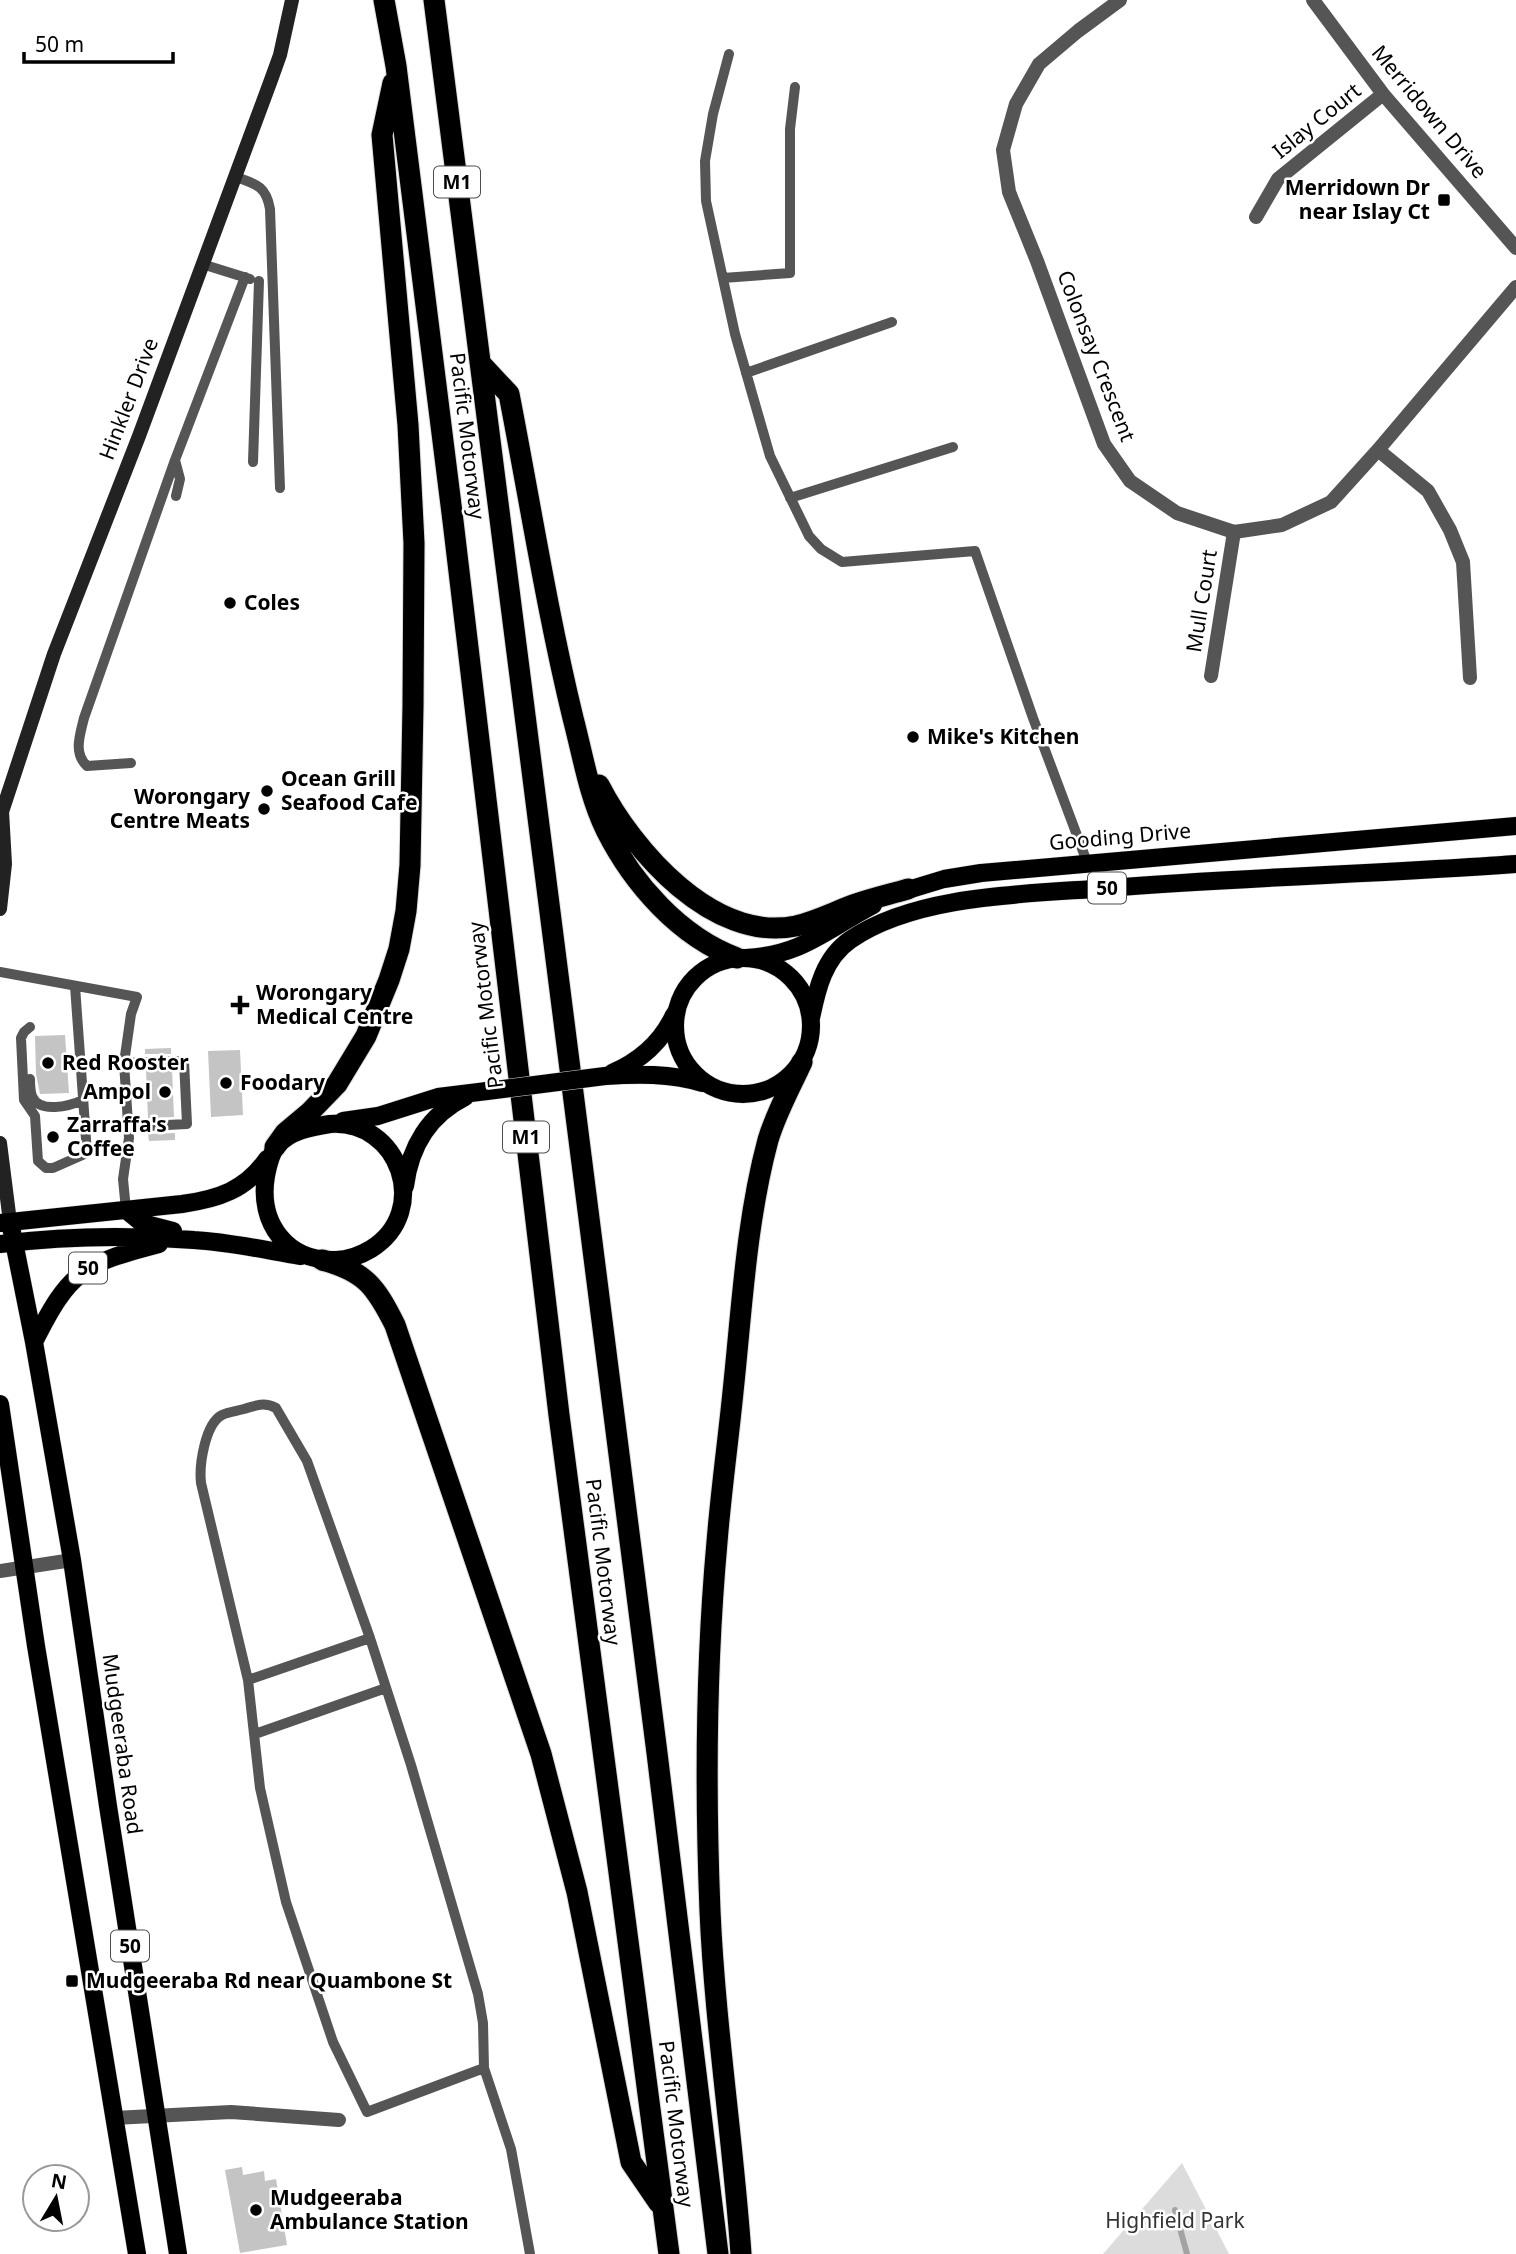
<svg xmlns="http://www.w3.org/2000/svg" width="1516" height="2254" viewBox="0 0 1516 2254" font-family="'Noto Sans',sans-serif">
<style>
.green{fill:#dcdcdc}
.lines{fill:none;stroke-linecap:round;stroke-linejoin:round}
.stream{stroke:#a3a3a3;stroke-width:6}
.building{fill:#c4c4c4}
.primary-casing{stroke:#dbdbdb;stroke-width:19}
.motorway-casing{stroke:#dbdbdb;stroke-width:23}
.service{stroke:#555;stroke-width:10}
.minor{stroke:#555;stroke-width:14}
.secondary{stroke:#222;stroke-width:14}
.primary{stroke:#000;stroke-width:18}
.motorway{stroke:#000;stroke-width:21}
.primary-bridge-casing{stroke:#dbdbdb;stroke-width:19;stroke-linecap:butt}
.primary-bridge{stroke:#000;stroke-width:18}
.poi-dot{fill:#000;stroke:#fff;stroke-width:2.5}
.labels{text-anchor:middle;stroke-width:5;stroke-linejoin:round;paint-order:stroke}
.shield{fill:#fff;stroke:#4c4c4c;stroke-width:2}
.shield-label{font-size:19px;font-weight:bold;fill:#000}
.street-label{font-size:21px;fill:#000;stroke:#fff}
.poi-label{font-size:21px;font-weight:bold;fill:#000;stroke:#fff;text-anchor:start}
.park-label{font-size:21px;fill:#333;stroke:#fff}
</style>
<rect width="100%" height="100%" fill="#fff"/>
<path class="green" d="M1182,2163L1229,2254H1103Z"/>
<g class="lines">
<path class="stream" d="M1175,2210L1187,2254"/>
</g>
<path class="building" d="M65,1035L69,1093L40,1094L36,1074L35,1036Z
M171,1048V1054H145V1049Z
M240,1050L243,1115L211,1117L208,1051Z
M172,1069L174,1117L148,1118L146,1070Z
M175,1133V1140L149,1141L148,1134Z
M242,2167L243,2175L264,2171L265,2181L276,2179L287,2245L240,2253L225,2170Z"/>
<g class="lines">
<defs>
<path id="primary" d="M898,893L944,879L981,873L1516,826
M675 1026a68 68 0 1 1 136 0a68 68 0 1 1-136 0Z
M746,958C802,955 826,930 873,905
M811,1018C817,989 824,958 850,940C916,894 1029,894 1108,888C1244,877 1380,874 1516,864
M612,1073C640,1061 661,1043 674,1015
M605,1076C636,1074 671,1073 702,1083
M343,1121L378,1116L438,1097L487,1091
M330,1124C399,1119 432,1211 371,1249C361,1255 349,1260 336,1260C287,1262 258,1223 266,1176C268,1166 270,1154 277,1146C289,1131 311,1127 330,1124Z
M405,1186C410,1147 429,1115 465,1097
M126,1210L142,1223L173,1231
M10,1222L34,1342L72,1560L108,1806L178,2254
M0,1223L182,1204C218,1199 246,1190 267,1159
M0,1244C64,1236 130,1235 194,1240C230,1242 265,1250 301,1256
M34,1342C70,1270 83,1264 159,1244
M0,1404L36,1646L137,2254"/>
<path id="motorway" d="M384,0L396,66L453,521L559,1415L669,2254
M434,0L657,1753L718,2254
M480,363L509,394C530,502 547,611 573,718C583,756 589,795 606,830C633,884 680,937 737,958
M599,785C633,851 713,943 796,926C817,921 836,911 856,904C873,898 891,894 908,889
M275,1147L285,1133L310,1112L337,1084L366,1036L389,980L399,949L406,911L410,865L413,706L414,543L408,425L382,135L393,83
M322,1260C365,1271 376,1287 395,1325L541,1754L577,1892L631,2162L659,2203
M741,2254C733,2139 715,2026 710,1911C705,1788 706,1664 717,1542C721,1492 728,1442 733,1392C742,1308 746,1222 768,1140C776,1113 790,1088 802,1062"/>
</defs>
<use href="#primary" class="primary-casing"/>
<use href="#motorway" class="motorway-casing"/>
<path class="service" d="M729,54L713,114L705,161L706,201L735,334L770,456L809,536L821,549L842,562L975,551L1033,718L1087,862
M236,177C256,184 266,186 270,209L280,488
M202,264L250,279
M723,278L790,273V129L795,87
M746,373L892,322
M253,462L259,281
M176,496L180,479L175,460L245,277
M790,498L953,447
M131,763L87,766C73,753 80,735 84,718L175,460
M0,972L137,997L131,1014L124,1063L129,1138L123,1179L126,1210
M30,1027L24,1032L21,1038L24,1100L35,1116L38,1161L46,1168H53L87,1153L75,986
M124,1063L184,1061L187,1124L128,1127
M30,1079C30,1084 30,1091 32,1096C39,1114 70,1106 83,1100
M248,1680L370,1638
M255,1734L386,1688
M484,2068L367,2112L333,2042L286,1902L260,1788L248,1680L201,1483C199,1465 205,1424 222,1415C228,1412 237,1411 244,1409C256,1405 265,1402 276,1408L307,1461L370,1638L411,1765L478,1994L483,2023L484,2068L511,2149L530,2254"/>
<path class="minor" d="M1120,0L1078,31L1039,64L1016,104L1003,150L1009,192L1037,261L1104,444L1130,481L1177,513L1234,532L1282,525L1331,502L1378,450L1516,287
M1313,0L1383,94L1516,248
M1256,217L1278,179L1383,94
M1378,450L1428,491L1450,530L1463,562L1470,678
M1211,676L1234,532
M0,1571L72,1560
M114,2118L231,2112L339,2120"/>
<path class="secondary" d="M0,818L54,654L139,436L271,80L280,55L292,0
M0,909L5,864L2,811
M0,1143L10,1222"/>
<use href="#primary" class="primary"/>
<use href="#motorway" class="motorway"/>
<defs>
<path id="primary-bridge" d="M487,1091L605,1076"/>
</defs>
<use href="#primary-bridge" class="primary-bridge-casing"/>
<use href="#primary-bridge" class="primary-bridge"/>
</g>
<g class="poi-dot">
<rect x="1437" y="193" width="14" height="14" rx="3.5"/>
<circle cx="230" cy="603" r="7"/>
<circle cx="913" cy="737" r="7"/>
<circle cx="267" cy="791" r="7"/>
<circle cx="264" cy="809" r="7"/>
<path d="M236.5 994.5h7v7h7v7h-7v7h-7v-7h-7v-7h7z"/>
<circle cx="48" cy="1063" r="7"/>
<circle cx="226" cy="1083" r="7"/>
<circle cx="165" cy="1092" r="7"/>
<circle cx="53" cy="1137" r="7"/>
<rect x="65" y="1974" width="14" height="14" rx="3.5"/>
<circle cx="256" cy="2210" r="7"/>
</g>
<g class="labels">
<g class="shield">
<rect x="434" y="166.5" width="46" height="31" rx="5"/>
<rect x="1088" y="872.5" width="38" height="31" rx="5"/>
<rect x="503" y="1121.5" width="46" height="31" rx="5"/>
<rect x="69" y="1252.5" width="38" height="31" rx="5"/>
<rect x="111" y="1930.5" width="38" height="31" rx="5"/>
</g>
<g class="shield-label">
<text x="457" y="189">M1</text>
<text x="1107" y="895">50</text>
<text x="526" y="1144">M1</text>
<text x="88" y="1275">50</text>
<text x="130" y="1953">50</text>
</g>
<g class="street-label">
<text transform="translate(1429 112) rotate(50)" y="7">Merridown Drive</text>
<text transform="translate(1317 121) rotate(-39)" y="7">Islay Court</text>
<text transform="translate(1096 356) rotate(69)" y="7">Colonsay Crescent</text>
<text transform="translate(129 399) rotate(-69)" y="7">Hinkler Drive</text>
<text transform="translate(467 436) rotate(83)" y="7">Pacific Motorway</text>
<text transform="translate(1202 601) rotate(-81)" y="7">Mull Court</text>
<text transform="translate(1120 837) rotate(-5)" y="7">Gooding Drive</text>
<text transform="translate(486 1005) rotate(-97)" y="7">Pacific Motorway</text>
<text transform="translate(603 1562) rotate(83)" y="7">Pacific Motorway</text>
<text transform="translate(122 1744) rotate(82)" y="7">Mudgeeraba Road</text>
<text transform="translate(676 2124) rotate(83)" y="7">Pacific Motorway</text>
</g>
<g class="poi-label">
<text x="1430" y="195" text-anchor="end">Merridown Dr<tspan x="1430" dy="24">near Islay Ct</tspan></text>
<text x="244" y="610">Coles</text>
<text x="927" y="744">Mike's Kitchen</text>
<text x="281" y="786">Ocean Grill<tspan x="281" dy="24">Seafood Cafe</tspan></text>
<text x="250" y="804" text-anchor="end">Worongary<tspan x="250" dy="24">Centre Meats</tspan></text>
<text x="256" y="1000">Worongary<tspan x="256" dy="24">Medical Centre</tspan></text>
<text x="62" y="1070">Red Rooster</text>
<text x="240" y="1090">Foodary</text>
<text x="151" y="1099" text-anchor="end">Ampol</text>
<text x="67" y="1132">Zarraffa's<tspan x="67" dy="24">Coffee</tspan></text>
<text x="86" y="1988">Mudgeeraba Rd near Quambone St</text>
<text x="270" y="2205">Mudgeeraba<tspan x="270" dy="24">Ambulance Station</tspan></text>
</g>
<g class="park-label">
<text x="1175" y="2228">Highfield Park</text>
</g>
</g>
<g transform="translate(56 2198) rotate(10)"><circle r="33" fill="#ffffff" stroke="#999999" stroke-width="2"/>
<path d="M0-5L12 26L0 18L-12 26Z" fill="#000000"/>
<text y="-10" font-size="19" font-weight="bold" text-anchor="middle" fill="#000000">N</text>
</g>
<path d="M24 52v10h149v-10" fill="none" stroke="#000000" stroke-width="3.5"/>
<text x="35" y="52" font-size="21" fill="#000000" stroke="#ffffff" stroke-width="5" paint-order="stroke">50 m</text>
</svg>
